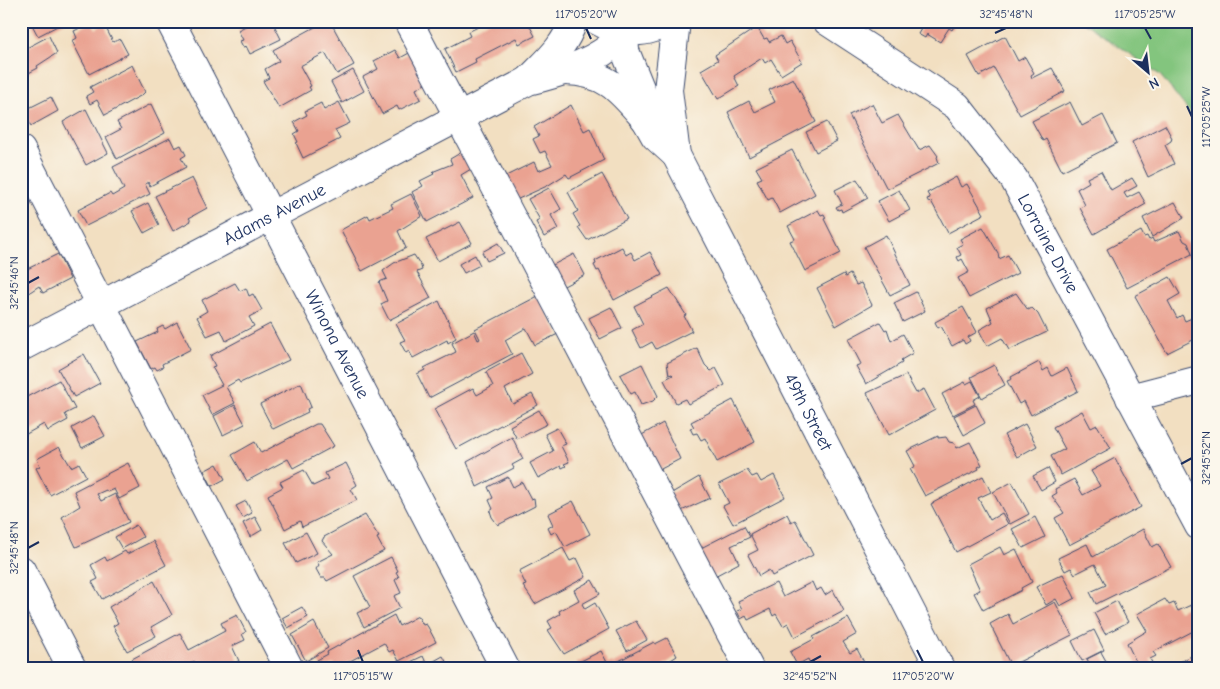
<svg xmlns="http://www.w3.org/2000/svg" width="1220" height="689" viewBox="0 0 1220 689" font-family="'Comic Neue',sans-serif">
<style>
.green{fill:#83c57e;stroke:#4f7a6e}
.building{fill:#eaa291}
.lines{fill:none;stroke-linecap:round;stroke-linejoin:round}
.minor-casing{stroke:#3b496d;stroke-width:30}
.minor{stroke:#fff;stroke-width:28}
.ticks{fill:none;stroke:#1b2f5e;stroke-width:2}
.labels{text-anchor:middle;stroke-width:4;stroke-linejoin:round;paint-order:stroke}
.street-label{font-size:18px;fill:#1b2f5e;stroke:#fbf7ec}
.neatline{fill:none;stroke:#1b2f5e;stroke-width:2}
.ticks-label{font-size:12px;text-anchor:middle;fill:#1b2f5e}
</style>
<rect width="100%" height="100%" fill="#fbf7ec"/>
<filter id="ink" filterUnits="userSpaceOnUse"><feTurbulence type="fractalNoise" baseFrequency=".02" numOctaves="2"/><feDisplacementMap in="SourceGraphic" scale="10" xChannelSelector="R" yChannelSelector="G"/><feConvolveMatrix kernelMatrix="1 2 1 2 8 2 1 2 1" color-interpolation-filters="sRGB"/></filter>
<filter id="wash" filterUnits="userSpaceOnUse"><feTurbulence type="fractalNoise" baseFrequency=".0096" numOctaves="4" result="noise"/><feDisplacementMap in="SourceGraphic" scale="20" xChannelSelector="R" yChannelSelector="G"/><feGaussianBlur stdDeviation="1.12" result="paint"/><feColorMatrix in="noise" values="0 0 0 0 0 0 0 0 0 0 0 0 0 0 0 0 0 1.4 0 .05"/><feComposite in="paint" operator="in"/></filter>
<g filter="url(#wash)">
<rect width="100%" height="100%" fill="#f2dfc1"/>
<path class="green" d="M1082,21H1199V124L1160,75Z"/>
<g id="blocks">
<path class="building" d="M30,21H67L38,36Z
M255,21H272L281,39L250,54L246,46L243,47L240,41L243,40L238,30Z
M326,21H330L354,65L337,74L325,53L300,66L311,86L309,87L311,90L279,108L263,81L269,78L265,69L279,61L273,50Z
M422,21H435L425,27Z
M490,21H527L535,36L519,44L516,38L475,59L476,62L456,72L445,49L470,36L468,32Z
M909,21H957L952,30L949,28L940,42L927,34L925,38L918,34L921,29Z
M92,22L96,29L104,24L113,42L120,39L128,54L89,74L72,41L77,38L74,31Z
M757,27L764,39L767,38L769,42L781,36L785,44L790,41L802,62L781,75L771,59L765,63L762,58L734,76L739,86L718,99L701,70L718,60L715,55Z
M49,36L57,53L37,66L38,68L21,77V51Z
M1005,36L1018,61L1025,57L1034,73L1031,75L1032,78L1052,68L1065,91L1020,115L994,68L979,76L968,56Z
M395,50L400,58L411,52L427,83L416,89L421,99L399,110L397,106L382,114L363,77L378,69L374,61Z
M132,65L145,92L142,95L105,115L97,100L90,104L86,96L93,92L90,87Z
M353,70L364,91L342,103L331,82Z
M793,78L816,122L749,157L728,112L749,101L755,112L775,102L769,90Z
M51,97L58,111L31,126L23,111Z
M339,102L350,123L335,130L340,139L303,158L296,143L298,142L294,134L299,131L294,122L307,115L305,111L321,103L324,110Z
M1070,102L1082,126L1103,115L1117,143L1062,171L1046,139L1043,141L1032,121Z
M151,104L165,133L117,159L106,137L121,129L117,122Z
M872,104L882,123L898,115L919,150L930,145L938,156L937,157L939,163L887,189L849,115Z
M571,105L584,131L590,128L604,160L569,178L566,174L547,186L516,200L504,177L534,162L538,171L552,165L545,151L540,153L533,139L539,136L534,127Z
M86,109L108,153L86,165L63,122Z
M827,122L837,141L816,152L806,132Z
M1165,125L1172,138L1171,141L1165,145L1174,164L1148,177L1132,142Z
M170,138L175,148L181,145L186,155L181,158L186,167L150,186L148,182L145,184L150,194L86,226L78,210L110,193L112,196L124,189L113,167Z
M792,150L815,194L780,213L772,198L768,200L757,180L762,178L756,168Z
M462,152L471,169L461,175L473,198L427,222L412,192L423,186L420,181L434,174L432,172L452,164L450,159Z
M1101,171L1111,190L1132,178L1137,186L1124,193L1127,198L1139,192L1146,204L1094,234L1080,208L1085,205L1077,189L1089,182L1087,178Z
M602,174L627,219L587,240L578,227L580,226L573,214L578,211L568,192Z
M956,177L961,187L967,184L984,214L948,233L931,201L929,203L927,199L930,198L927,193Z
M192,178L207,208L189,218L191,221L173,231L155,196Z
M857,179L868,198L842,212L841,209L838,210L836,207L842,204L835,190Z
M21,187L31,205L21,210Z
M549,188L561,209L551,215L558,229L544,237L536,222L540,220L528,199Z
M899,190L910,210L889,221L878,201Z
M411,194L422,216L398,231L406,248L362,271L341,230L368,215L370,219L393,208L391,204Z
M1175,202L1184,218L1152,237L1143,218Z
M148,203L159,225L144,233L132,211Z
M818,210L821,215L824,214L826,218L824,219L841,253L805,271L790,241L795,239L788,226Z
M460,222L472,243L438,261L426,239Z
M983,227L998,253L999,259L1008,255L1018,273L969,298L958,278L969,272L962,259L959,261L957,257L961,255L957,247L963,244L960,239Z
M1141,231L1144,237L1147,236L1149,240L1152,238L1154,242L1179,231L1184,241L1188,243L1192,254L1127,288L1107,249Z
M886,235L910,285L890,295L864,247Z
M498,243L504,253L487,261L482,252Z
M622,247L626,255L631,252L635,260L650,252L662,275L614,300L599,270L597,271L594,265L596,264L595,261Z
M58,254L70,279L43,293L39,286L21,298V272Z
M574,254L585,275L562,287L551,266Z
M414,255L421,266L422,270L417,272L431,298L389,320L381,304L387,301L379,282L387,279L383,271L394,263Z
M475,255L480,265L464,273L459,264Z
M844,274L845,277L850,274L856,285L861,283L872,305L836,326L817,288Z
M1170,277L1180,294L1168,301L1177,318L1182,315L1185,321L1199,315V337L1167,353L1135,296Z
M235,283L240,291L246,288L249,296L253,294L262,310L249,317L254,326L226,341L221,330L207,336L197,317L207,311L202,300Z
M669,288L686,315L684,316L692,331L656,349L652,342L641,348L632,330L643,324L634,306Z
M916,292L925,311L903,322L894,303Z
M1016,293L1028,310L1032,308L1038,314L1047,332L1009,350L1002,338L987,346L979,330L993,322L987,308Z
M538,296L558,334L535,345L526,328L505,340L512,354L429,398L417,374L425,370L424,368L456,352L452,343L474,331L478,340L480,339L475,329Z
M439,301L456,338L448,343L447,340L413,358L409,351L406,353L400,342L405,340L396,324Z
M611,307L622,328L600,339L589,318Z
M963,307L977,332L968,337L970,341L965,344L963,340L952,346L941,326L938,328L935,322Z
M177,322L191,349L162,364L163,367L157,370L155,367L151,369L137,342L158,332L157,329L163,326L165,329Z
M880,322L885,330L887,329L891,341L903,334L913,353L901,360L902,363L866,384L856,366L861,364L848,339Z
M270,324L289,360L240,383L238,380L226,387L235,403L212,415L202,395L222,385L212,367L215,366L210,356Z
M697,348L705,365L711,371L716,368L725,385L688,404L685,399L676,403L664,380L673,375L672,374L669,375L667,363Z
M521,353L532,374L505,389L513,404L532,394L538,405L456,449L434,409L473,388L477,395L493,386L486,372Z
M84,354L100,383L74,397L58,369Z
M1039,362L1043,371L1048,368L1052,376L1067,368L1078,391L1031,415L1024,401L1019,404L1007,381L1012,379L1011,377Z
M642,364L658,396L653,401L641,405L635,392L631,394L620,375Z
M994,365L1005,385L982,398L971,377Z
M906,375L916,393L924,389L935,410L889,435L867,393Z
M59,380L75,409L65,414L68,420L48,431L44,424L21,437V400Z
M972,381L980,396L973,400L975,404L953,415L942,394L965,382L966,384Z
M301,383L311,407L307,409L308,412L273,429L260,404Z
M733,400L755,442L717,462L705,438L701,440L697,433L693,434L690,428L694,427L691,422Z
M235,405L245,424L223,435L214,416Z
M976,405L985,423L964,435L954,416Z
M539,410L547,424L517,439L510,426Z
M1082,411L1091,428L1097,425L1111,448L1061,475L1051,456L1065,449L1053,427Z
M94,416L105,436L82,448L72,428Z
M663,423L680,459L659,470L640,436Z
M316,424H320L334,446L293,468L288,459L247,481L232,455L255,442L261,453Z
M1025,424L1037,446L1017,457L1004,435Z
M557,428L566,444L561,446L569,462L564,464L566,466L562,468L561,466L538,478L530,463L553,451L545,434Z
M938,436V438L946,437L949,442L954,443L957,448L970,442L982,465L978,467L979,469L925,496L910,469L915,466L907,451Z
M512,437L523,459L512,465L514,468L477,487L467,462Z
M59,447L71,467L79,463L86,476L50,495L36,468L40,466L37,459Z
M1115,458L1141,507L1069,545L1055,518L1064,513L1052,496L1057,493L1055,489L1074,479L1083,495L1100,486L1091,471Z
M128,463L140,488L119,499L114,489L107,492L106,490L97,494L101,501L115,494L129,522L76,547L62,517L80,506L74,491Z
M346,463L357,485L351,489L357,500L302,527L300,521L285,529L268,495L283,487L280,482L304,470L313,486L328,479L325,473Z
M217,464L225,479L212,486L204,471Z
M1048,468L1055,482L1041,490L1033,476Z
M747,470L752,477L757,475L761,482L774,475L785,497L733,524L723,506L729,503L719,484Z
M983,476L991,492L978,498L990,520L1002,513L1008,524L956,552L931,504Z
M508,477L513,487L522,482L531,499L534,498L535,506L498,525L492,517L490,511L493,509L489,500L493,498L488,487Z
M699,477L710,498L679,512L670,494Z
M1012,482L1029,514L1010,524L993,492Z
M246,501L252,513L243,518L236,506Z
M573,501L590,534L565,547L556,531L551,534L548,528L553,525L548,514Z
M787,514L791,522L795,520L797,523L813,555L772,576L769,570L759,576L748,555L758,550L750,534Z
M365,515L379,537L377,538L384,551L327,581L325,578H321L316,569L319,565L317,562L333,554L322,541L324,537Z
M255,517L262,530L250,537L243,523Z
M1035,517L1045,537L1023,548L1012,529Z
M136,525L143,537L122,549L115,537Z
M744,526L750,537L731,546L739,563L711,578L697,550Z
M1143,529L1152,547L1158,544L1171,567L1096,604L1090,592L1106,585L1095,564L1075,574L1071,568L1065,571L1058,558L1087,544L1093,557Z
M306,532L317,553L296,563L285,543Z
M153,541L166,565L102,599L92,582L98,579L91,565L105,557L107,561L125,551L127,554Z
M1000,547L1004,555L1016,549L1032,582L1021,588L1022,590L983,610L974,593L980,590L968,564Z
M563,548L570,561L577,558L586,577L535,604L523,586L526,585L519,571Z
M391,557L398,571L396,572L399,577L395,580L401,593L394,596L400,608L364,627L357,613L370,607L354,576Z
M1063,574L1075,598L1060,606L1056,599L1046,605L1036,587Z
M592,580L600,594L582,604L585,609L595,603L609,629L564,654L548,630L552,628L548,621L560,614L559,611L579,600L574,590Z
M154,581L172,615L151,627L156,636L127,651L113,626L118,623L109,607Z
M812,582L816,591L821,588L825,595L833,590L844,611L795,637L788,623L783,626L776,614L773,616L770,609L748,620L746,616L741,619L737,611L742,609L738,601L776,583L783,597Z
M1165,599L1169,605L1174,603L1178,611L1191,605L1199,619V628L1153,652L1156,656L1150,659L1155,668H1135L1138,666L1127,643L1147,631L1137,614Z
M1117,601L1128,622L1105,634L1094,613Z
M1055,602L1072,635L1011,666L990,624L1008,614L1013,624Z
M302,607L308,617L288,628L282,618Z
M237,615L246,632L242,634L245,640L232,646L239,661L226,668H197L194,661L186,668H136L132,659L180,633L189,650L225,631L221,623Z
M394,615L399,626L418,616L423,625L426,624L428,627L436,642L399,661L393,650L389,652L384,643L337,668L334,664L322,668L317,660L328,654L327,652Z
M848,618L857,634L843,642L850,653L857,649L867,668H812L808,659L797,665L790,652L814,639L813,637Z
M636,621L647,640L627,651L616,631Z
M314,622L328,648L306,661L292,635Z
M1094,630L1104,650L1082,661L1072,641Z
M667,638L677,656L659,668H579L577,663L601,651L608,664L612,662L613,664L654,642L655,644Z
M1101,652L1110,668H1092L1087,659Z
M1199,652V668H1180L1178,663Z
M423,656L427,665L443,656L449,667L398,668Z
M1056,661L1059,666L1064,663L1066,668H1042Z"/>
</g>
</g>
<g filter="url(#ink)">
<use href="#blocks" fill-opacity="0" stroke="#3b496d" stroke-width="1"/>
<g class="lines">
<defs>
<g id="minor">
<path id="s1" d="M170,21L505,668"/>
<path d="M408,21L749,668"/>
<path d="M598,21C618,33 647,36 667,21"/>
<path id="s2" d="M676,21L668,90L676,155L940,668"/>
<path id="s3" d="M827,21L957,106L1014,179L1199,526"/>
<path d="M624,32L625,51L640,88L646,120L655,136L676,155"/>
<path d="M565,71C607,72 620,90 646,120"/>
<path d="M529,80C547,61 565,47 573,21"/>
<path d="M21,150L289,668"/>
<path id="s4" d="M21,347L528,81C556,74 587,65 610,47C615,43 618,36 622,31"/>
<path d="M1130,398L1199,380"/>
<path d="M21,570L72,668"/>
</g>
</defs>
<use href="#minor" class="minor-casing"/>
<use href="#minor" class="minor"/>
</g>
</g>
<path class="ticks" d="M586,28L591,39M1145,28L1151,39M995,33L1006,28M1187,106L1192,117M28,283L39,277M1181,464L1192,458M28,548L39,542M358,650L363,662M917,650L923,662M810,662L821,656"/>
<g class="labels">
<g class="street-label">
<text dy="6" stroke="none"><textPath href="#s4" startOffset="286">Adams Avenue</textPath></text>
<text dy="6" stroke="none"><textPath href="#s3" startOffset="321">Lorraine Drive</textPath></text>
<text dy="6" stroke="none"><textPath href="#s1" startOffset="364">Winona Avenue</textPath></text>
<text dy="6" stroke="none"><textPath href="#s2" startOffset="424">49th Street</textPath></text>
</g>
</g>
<rect width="1220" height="689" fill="none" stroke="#fbf7ec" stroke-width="55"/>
<g transform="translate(1148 72) rotate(152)" stroke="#fbf7ec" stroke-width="4" paint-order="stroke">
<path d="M0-4L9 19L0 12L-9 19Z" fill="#1b2f5e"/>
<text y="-8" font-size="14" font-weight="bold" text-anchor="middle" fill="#1b2f5e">N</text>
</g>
<rect x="28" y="28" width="1164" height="634" class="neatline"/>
<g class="ticks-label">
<text x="586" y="18">117°05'20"W</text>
<text x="1006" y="18">32°45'48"N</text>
<text x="1145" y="18">117°05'25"W</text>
<text transform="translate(1206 117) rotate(-90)" y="4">117°05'25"W</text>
<text transform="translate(14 283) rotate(-90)" y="4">32°45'46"N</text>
<text transform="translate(1206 458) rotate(-90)" y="4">32°45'52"N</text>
<text transform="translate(14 548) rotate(-90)" y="4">32°45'48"N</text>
<text x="363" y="680">117°05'15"W</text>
<text x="810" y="680">32°45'52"N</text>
<text x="923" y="680">117°05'20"W</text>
</g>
</svg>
